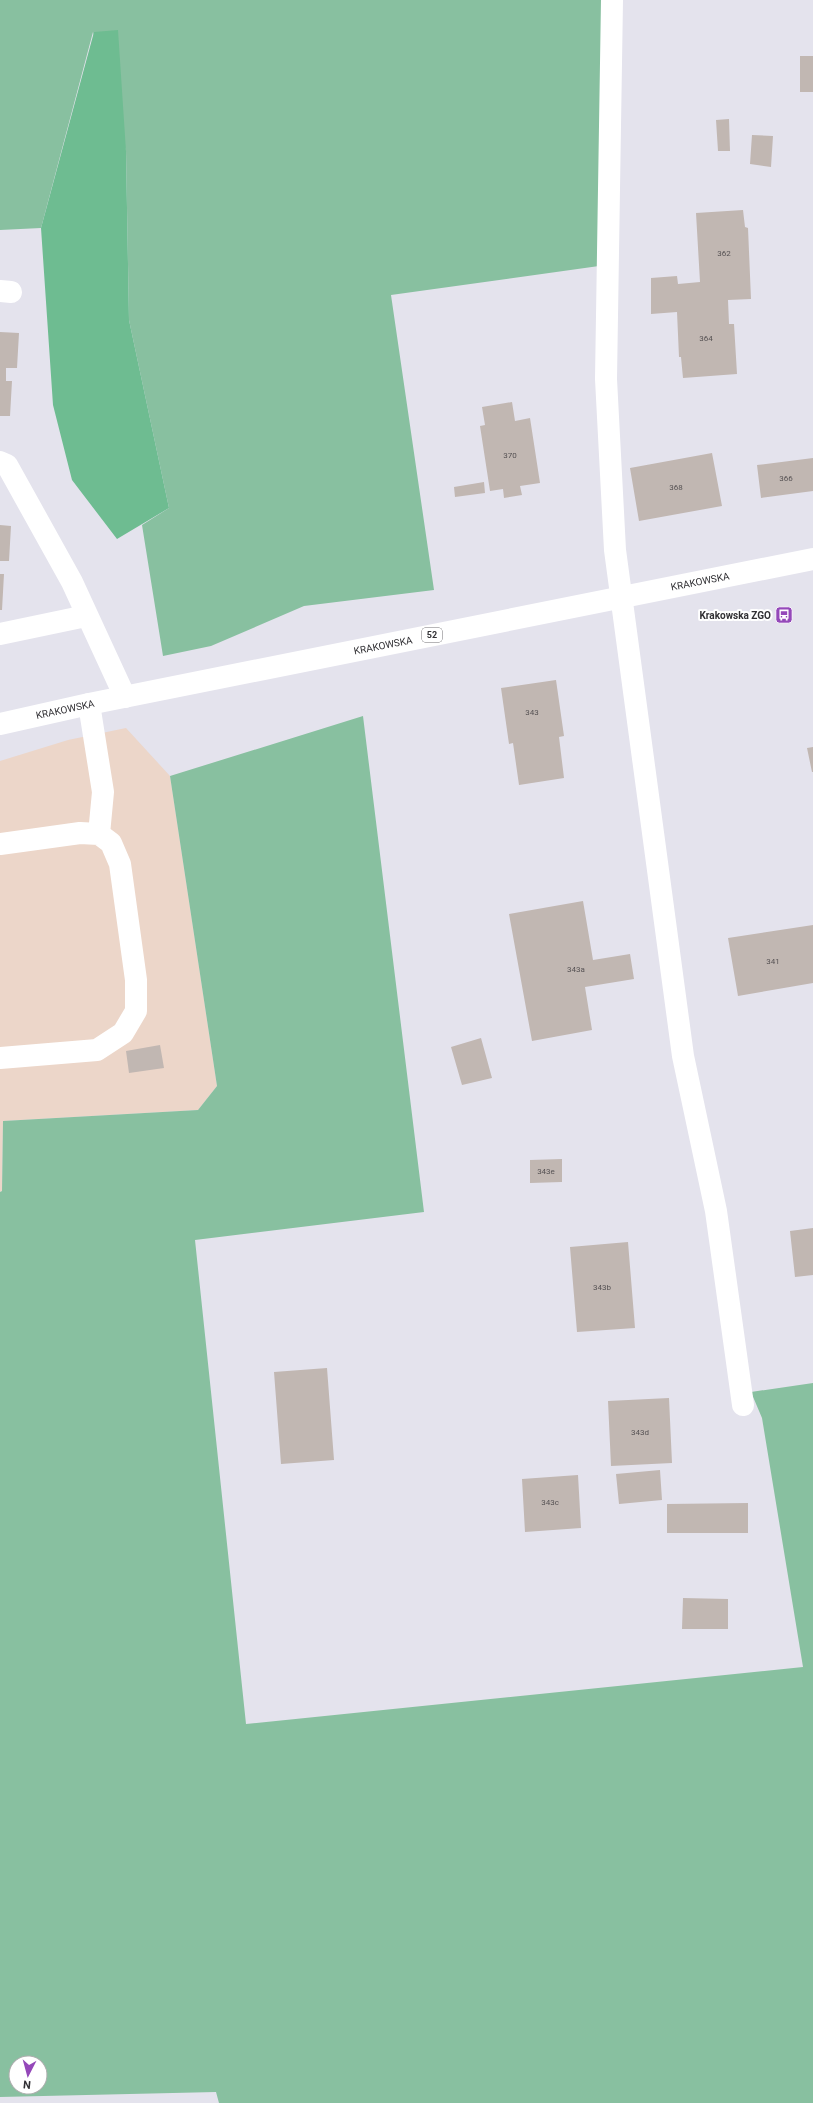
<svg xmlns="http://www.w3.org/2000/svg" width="813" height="2103" viewBox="0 0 813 2103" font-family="Roboto,sans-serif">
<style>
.commercial{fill:#ecd6c9}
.green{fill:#88c0a0;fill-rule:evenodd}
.forest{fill:#6ebc91}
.building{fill:#c1b7b2}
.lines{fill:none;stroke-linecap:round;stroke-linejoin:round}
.minor{stroke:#fff;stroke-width:22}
.major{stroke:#fff;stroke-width:22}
.labels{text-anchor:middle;stroke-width:4;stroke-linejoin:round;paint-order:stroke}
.number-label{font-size:8px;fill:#565254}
.shield{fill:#fff;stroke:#706f72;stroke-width:1}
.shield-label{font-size:9px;font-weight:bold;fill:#323135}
.street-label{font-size:10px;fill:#323135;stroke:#fff}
.poi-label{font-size:10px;font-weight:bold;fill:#323135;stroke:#fff;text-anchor:end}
</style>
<rect width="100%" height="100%" fill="#e4e3ed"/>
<path class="commercial" d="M126,728L170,776L217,1086L198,1110L3,1121L2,1191L0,1192V761L68,740Z"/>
<path class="green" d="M0,0H603L599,266L391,295L434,590L304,606L211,646L163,656L142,525L169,508L129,320L126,151L93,32L41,228L0,230Z
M363,716L424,1212L195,1240L246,1724L803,1667L762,1418L751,1392L813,1383V2103H219L216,2092L0,2097V1192L2,1191L3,1121L198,1110L217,1086L170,776ZM16,2063H40V2087H16Z"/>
<path class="forest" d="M118,30L126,151L129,320L169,508L117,539L72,480L53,405L41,228L94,32Z"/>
<path class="building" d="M800,56H813V92H800Z
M729,119L730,151H718L716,120Z
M752,135L773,136L771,167L750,164Z
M743,210L745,227L748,228L751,299L728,300L729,324H734L737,374L683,378L681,357H679L677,312L651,314V278L677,276L678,284L700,282L696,213Z
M0,332L19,333L17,368H6V381H12L10,416H0Z
M512,402L515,421L530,418L540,483L520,486L522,495L504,498L503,489L490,491L480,426L485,425L482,407Z
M712,453L722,506L639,521L630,468Z
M813,458V491L761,498L757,465Z
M484,482L485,493L455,497L454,487Z
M0,525L11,526L9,561H0Z
M0,574H4L2,610H0Z
M556,680L564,736L559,737L564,778L519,785L513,743L509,744L501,688Z
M813,747V772H812L807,748Z
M583,901L593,960L630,954L634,979L585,987L592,1030L532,1041L509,914Z
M813,925V983L738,996L728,938Z
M481,1038L492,1078L462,1085L451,1047Z
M160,1045L164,1068L129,1073L126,1051Z
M562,1159V1182L530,1183V1160Z
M813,1228V1275L795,1277L790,1231Z
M628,1242L635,1328L577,1332L570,1247Z
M327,1368L334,1460L281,1464L274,1372Z
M669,1398L672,1463L611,1466L608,1401Z
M660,1470L662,1500L619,1504L616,1474Z
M578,1475L581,1528L525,1532L522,1479Z
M748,1503V1533H667V1504Z
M683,1598L728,1599V1629H682Z"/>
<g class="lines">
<path class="minor" d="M612,0L606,379L615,550L683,1056L716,1211L743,1405
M0,291L11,292
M0,462L7,465L72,582L125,697
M0,634L86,616
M89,704L103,792L99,834
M0,844L80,833L99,834L111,843L120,864L136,980V1011L123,1033L97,1050L0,1058"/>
<path class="major" d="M0,724L89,704L813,559"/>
</g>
<defs>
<symbol id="bus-square" viewBox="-11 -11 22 22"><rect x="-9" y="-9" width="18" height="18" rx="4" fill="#9448b9" stroke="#fff"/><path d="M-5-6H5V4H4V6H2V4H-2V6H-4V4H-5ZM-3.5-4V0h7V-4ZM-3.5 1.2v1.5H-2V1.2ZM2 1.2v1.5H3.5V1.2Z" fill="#fff"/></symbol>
</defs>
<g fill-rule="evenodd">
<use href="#bus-square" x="774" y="605" width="20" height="20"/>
</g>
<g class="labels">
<g class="number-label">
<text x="724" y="256">362</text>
<text x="706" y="341">364</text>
<text x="510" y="458">370</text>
<text x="786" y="481">366</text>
<text x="676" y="490">368</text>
<text x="532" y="715">343</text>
<text x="773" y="964">341</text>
<text x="576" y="972">343a</text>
<text x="546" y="1174">343e</text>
<text x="602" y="1290">343b</text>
<text x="640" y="1435">343d</text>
<text x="550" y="1505">343c</text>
</g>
<rect class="shield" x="422" y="628" width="20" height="14" rx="3"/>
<g class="shield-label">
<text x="432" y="638">52</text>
</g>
<g class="street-label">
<text transform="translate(700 581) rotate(-11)" y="4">KRAKOWSKA</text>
<text transform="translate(383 645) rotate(-11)" y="4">KRAKOWSKA</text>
<text transform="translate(65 709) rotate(-12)" y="4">KRAKOWSKA</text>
</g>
<g class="poi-label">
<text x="771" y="619">Krakowska ZGO</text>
</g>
</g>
<g transform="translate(28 2075) rotate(186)"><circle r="19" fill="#ffffff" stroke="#adadae"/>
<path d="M0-3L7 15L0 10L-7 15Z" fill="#9448b9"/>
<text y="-6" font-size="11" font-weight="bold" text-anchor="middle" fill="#323135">N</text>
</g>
</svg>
